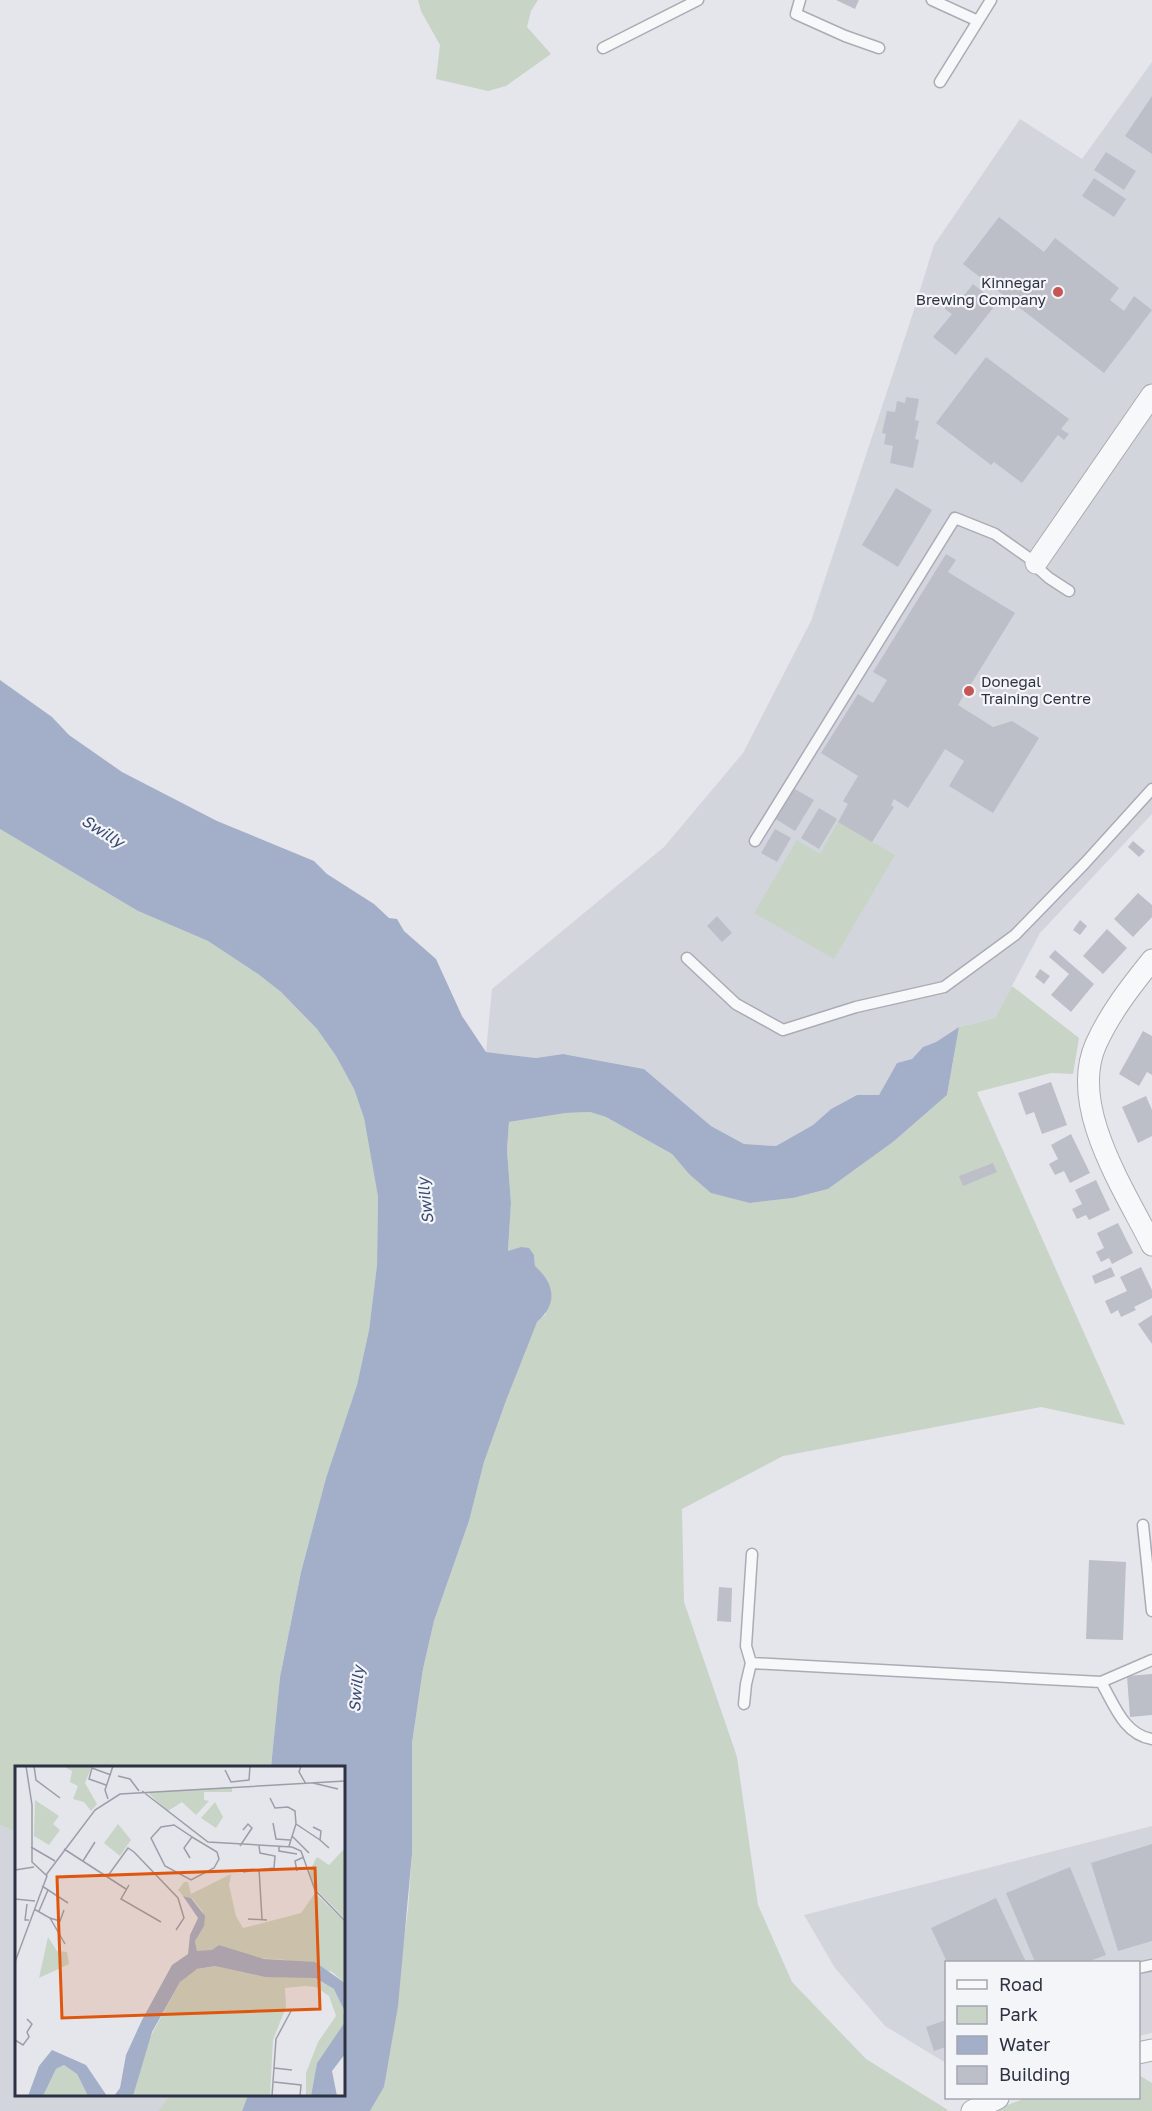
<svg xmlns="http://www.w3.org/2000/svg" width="1152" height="2111" viewBox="0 0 1152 2111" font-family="'Golos Text',sans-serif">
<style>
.built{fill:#d3d5dd}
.green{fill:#c8d4c6}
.water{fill:#a3afc8}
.building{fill:#bcbfc8}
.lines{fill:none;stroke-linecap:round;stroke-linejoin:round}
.lane-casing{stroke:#aaacb5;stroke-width:13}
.street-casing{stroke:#aaacb5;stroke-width:23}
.lane{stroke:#f7f8fa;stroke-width:10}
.street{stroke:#f7f8fa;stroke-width:21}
.poi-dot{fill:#c55655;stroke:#f4f5f8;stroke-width:2}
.labels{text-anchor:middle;stroke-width:4.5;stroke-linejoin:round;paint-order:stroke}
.poi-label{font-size:15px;fill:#2d3243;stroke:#f4f5f8;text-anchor:end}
.water-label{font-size:16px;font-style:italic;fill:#3a4b74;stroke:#f4f5f8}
.inset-road{fill:none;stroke:#9b9ea8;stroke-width:1.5}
.view{fill:#df570f;fill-opacity:0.15;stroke:#df570f;stroke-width:3}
.inset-edge{fill:none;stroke:#2d3243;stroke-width:3}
</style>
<rect width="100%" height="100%" fill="#e5e6eb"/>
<path class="built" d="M1152,62V814L1040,933L995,1018L959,1027L936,1042L923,1047L912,1059L897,1063L879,1095H857L831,1109L813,1125L776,1146L744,1144L711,1126L644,1069L563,1054L536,1058L486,1052L492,989L664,847L743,753L811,621L912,316L934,245L1020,119L1082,159Z
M0,1825L16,1832V2094L170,2095L158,2111H0Z
M1152,1826V2033L1139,2036L1138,1962H946V2063L885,2026L835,1968L804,1915Z"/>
<path class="green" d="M418,0H538L531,11L527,27L551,54L506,86L488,91L436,79L440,45L421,11Z
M838,822L895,855L834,959L754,913L797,840L820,854Z
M0,829L138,911L208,941L258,974L281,992L317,1029L336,1056L354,1089L364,1118L378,1197L377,1265L369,1330L357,1385L326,1478L301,1572L280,1677L271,1767L16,1768V1832L0,1825Z
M1012,986L1079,1038L1073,1074L1051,1073L977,1092L1125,1425L1041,1407L783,1456L682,1509L684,1602L737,1757L758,1905L792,1982L866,2059L948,2110L946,2111H370L384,2087L408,1909L412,1854V1743L423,1669L434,1621L469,1521L484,1462L507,1398L530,1336L537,1322L546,1314L535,1266L534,1255L521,1247L508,1252L511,1203L507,1150L509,1122L566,1113L590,1112L606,1117L672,1154L689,1174L750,1203L793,1198L828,1189L893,1142L947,1095L959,1027L995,1018Z
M1139,2075L1152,2083V2111H992L1026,2098H1138Z
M170,2095V2094L248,2095L242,2111H158Z"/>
<path class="water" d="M0,680L52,717L69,735L122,772L217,821L314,861L327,874L374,904L389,918L397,919L404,931L436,959L462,1016L486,1052L536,1058L563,1054L644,1069L711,1126L744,1144L776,1146L813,1125L831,1109L857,1095H879L897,1063L912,1059L923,1047L936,1042L959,1027L947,1095L893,1142L828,1189L793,1198L750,1203L711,1193L689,1174L672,1154L606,1117L590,1112L566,1113L509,1122L507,1150L511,1203L508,1251L521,1247L529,1248L534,1255L535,1266C555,1284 558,1304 537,1322L507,1398L484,1462L469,1521L434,1621L423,1669L412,1743V1854L398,2006L384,2087L370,2111H242L248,2095L344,2094V1768L271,1767L280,1677L301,1572L326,1478L357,1385L369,1330L377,1265L378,1197L364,1118L354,1089L336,1056L317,1029L281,992L258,974L208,941L138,911L0,829Z"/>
<path class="building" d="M836,0H859L855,9Z
M1152,96V154L1125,136Z
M1106,152L1136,171L1124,190L1094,170Z
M1094,178L1126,199L1114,217L1082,196Z
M999,217L1044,252L1055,238L1119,288L1110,300L1124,311L1134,296L1152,310L1104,373L963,264Z
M973,284L997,303L956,355L933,337L952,314L945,309V302L950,295H958L962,298Z
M986,357L1069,419L1061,429L1069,434L1064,440L1058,435L1022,483L994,462L991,465L936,423Z
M906,397L919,399L915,420L919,421L915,439L919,440L913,468L890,463L893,446L884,444L886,434L882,433L887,411L895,412L897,401L905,403Z
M896,488L932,510L898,567L862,545Z
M946,554L956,560L948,572L1015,613L958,705L993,727L1012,721L1039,738L993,813L949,786L964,761L945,749L908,808L894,799L891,805L894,807L872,842L838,822L848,804L843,801L858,776L821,753L858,694L873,703L887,680L873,672Z
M793,788L814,800L795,831L774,818Z
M819,808L837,819L819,849L801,838Z
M775,829L791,838L777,862L761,853Z
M1133,841L1145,851L1139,857L1128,847Z
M1138,893L1152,905V917L1133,937L1114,919Z
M717,916L732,933L722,942L707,926Z
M1080,920L1087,926L1080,935L1073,930Z
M1107,929L1127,948L1103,974L1083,956Z
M1055,950L1094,984L1071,1012L1051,995L1069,974L1049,957Z
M1040,969L1050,976L1044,984L1035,977Z
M1143,1031L1152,1036V1075L1147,1072L1139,1086L1119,1074Z
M1051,1082L1067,1125L1042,1134L1034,1112L1026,1115L1018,1093Z
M1146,1096L1152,1110V1136L1138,1143L1122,1107Z
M1071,1134L1090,1173L1070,1183L1064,1171L1055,1175L1049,1164L1058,1159L1051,1145Z
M993,1163L997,1172L963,1186L959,1176Z
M1096,1180L1110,1210L1089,1220L1086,1215L1077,1219L1072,1209L1082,1204L1075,1190Z
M1118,1223L1133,1253L1112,1264L1109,1258L1101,1262L1096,1252L1104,1248L1097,1233Z
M1111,1267L1115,1276L1095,1284L1092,1276Z
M1141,1267L1152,1290V1298L1134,1307L1136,1310L1121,1317L1118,1310L1111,1314L1105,1301L1127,1291L1120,1277Z
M1152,1315V1344L1138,1324Z
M1089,1560L1126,1562L1123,1640L1086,1639Z
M719,1587L732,1588L731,1622L717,1621Z
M1152,1674V1715L1130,1717L1127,1676Z
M1152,1844V1941L1118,1951L1091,1863Z
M1070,1867L1106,1955L1087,1962H1035L1006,1893Z
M996,1898L1026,1962H947L931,1928Z
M946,2020V2047L934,2051L926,2027Z"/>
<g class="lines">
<defs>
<path id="lane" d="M800,0L796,14L845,36L879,48
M932,0L978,21
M603,48L698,0
M940,82L991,0
M755,841L955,518L995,534L1036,563L1040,570L1049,578L1069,591
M687,958L736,1004L783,1030L856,1007L944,987L1015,935L1085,863L1152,789
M1143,1525L1152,1611
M751,1663L1101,1682L1152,1660
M1101,1682C1114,1704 1124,1735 1152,1739
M744,1704L746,1684L751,1663L746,1646L752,1554
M1138,1968L1152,1965"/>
<path id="street" d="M1036,563L1152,395
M1152,960C1131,986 1110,1013 1096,1044C1068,1106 1124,1189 1152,1245
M1138,2053L1152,2050
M972,2111L998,2098"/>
</defs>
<use href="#lane" class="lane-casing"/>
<use href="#street" class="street-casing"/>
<use href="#lane" class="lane"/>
<use href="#street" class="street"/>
</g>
<g class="poi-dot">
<circle cx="1058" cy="292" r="6"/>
<circle cx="969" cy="691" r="6"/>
</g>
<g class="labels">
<g class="poi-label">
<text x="1046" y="288">Kinnegar<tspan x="1046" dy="17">Brewing Company</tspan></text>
<text x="981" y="687" text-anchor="start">Donegal<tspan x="981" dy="17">Training Centre</tspan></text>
</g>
<g class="water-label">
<text transform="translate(103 831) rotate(32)" y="6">Swilly</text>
<text transform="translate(425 1201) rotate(-97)" y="6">Swilly</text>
<text transform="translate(356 1689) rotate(-85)" y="6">Swilly</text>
</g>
</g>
<g transform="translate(15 1766)">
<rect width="330" height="330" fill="#e5e6eb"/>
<path d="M48,0H77L70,17L82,38L76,45L69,36L58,33L63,20L55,16L57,5ZM217,21V26H189V34L194,35L181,49L167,36L153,45L132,26ZM20,34L44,50L38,58L45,64L34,79L19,70ZM200,36L208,51L201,62L186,52ZM103,58L116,74L105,90L89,77ZM330,82V153L300,122L294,106L302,91L314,99ZM216,108L214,119L221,150L228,162L286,147L300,127L330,156V217L317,206L271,194L243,192L204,179L197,185H182L180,175L188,146L177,132L168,130L163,124L169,116H173L176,128ZM33,171L42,185L52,186L54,198L24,212ZM200,200L250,211H297L319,223L326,232L330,257L302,297L296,330H291V307L303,276L321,250L314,230L301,221L290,220L270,222L271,241L258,274L255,330H118L131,279L165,216L178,204ZM49,299L62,308L73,330H28L41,303Z" fill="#c8d4c6"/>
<path d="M168,130L176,132L190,150L189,160L180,175L182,185L197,184L204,179L249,193L300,196L330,217V246L319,223L300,212L250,211L200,200L182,203L165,216L137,266L118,330H99L105,322L111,289L127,254L157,199L173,188L175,169L183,152ZM330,256V288L317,305L322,330H296L302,297ZM37,284L71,299L92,330H73L62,308L49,299L41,303L28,330H13L24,300Z" fill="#a3afc8"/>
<path class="inset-road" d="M19,0L21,14L45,32M286,0L284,6L291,18M210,4L216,16L234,14L235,0M103,10L115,13L124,25M298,17L323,23M91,19L74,13L77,2L96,9M127,25L193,76L277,81L286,85L300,124L330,155M255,32L260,42L273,41L280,45L281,58L274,80M93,33L90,24L98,0M258,57L261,73L275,74M281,58L305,74M298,61L306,65L305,74L314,82M277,70L294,87M225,80L237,62L233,58L228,64M264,80V85L282,88M16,81L40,95M49,83L111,123M175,92L169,82L177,71L159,59L146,61L136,72L150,100L176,114L199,102L204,93L202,86L177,71M68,95L80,76M244,103L247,153M0,104L19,101M282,105L280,95L289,91M228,106L259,102L260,90L245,87L244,80M31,109L80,44L105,28L330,15M92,111L113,82L119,86L163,132L169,152L161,164M114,119L106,133L146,156M27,120L53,137M0,133L20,135M12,138L10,154H14M19,143L35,152L50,178M24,145L33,124M35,152L45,155L49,144M233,153L252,154M0,196L32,110L17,96V39L11,0M0,274L8,279L14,271L12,266L17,258L12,253M259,302L277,304M259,316L286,319L285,330M257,330L261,273L276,245"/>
<path class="view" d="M300,102L305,243L47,252L42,111Z"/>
<rect width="330" height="330" class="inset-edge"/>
</g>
<rect x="945" y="1961" width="195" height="138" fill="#f4f5f8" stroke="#a4a7b0" stroke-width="1.5"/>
<rect x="957" y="1980" width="30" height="9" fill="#f7f8fa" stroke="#a4a7b0" stroke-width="1.5"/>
<text x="999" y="1991" font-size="18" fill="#2d3243">Road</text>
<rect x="957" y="2006" width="30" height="18" fill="#c8d4c6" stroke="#a4a7b0" stroke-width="1.5"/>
<text x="999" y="2021" font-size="18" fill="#2d3243">Park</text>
<rect x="957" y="2036" width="30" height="18" fill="#a3afc8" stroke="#a4a7b0" stroke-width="1.5"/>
<text x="999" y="2051" font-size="18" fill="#2d3243">Water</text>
<rect x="957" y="2066" width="30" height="18" fill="#bcbfc8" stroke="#a4a7b0" stroke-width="1.5"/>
<text x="999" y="2081" font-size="18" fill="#2d3243">Building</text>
</svg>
